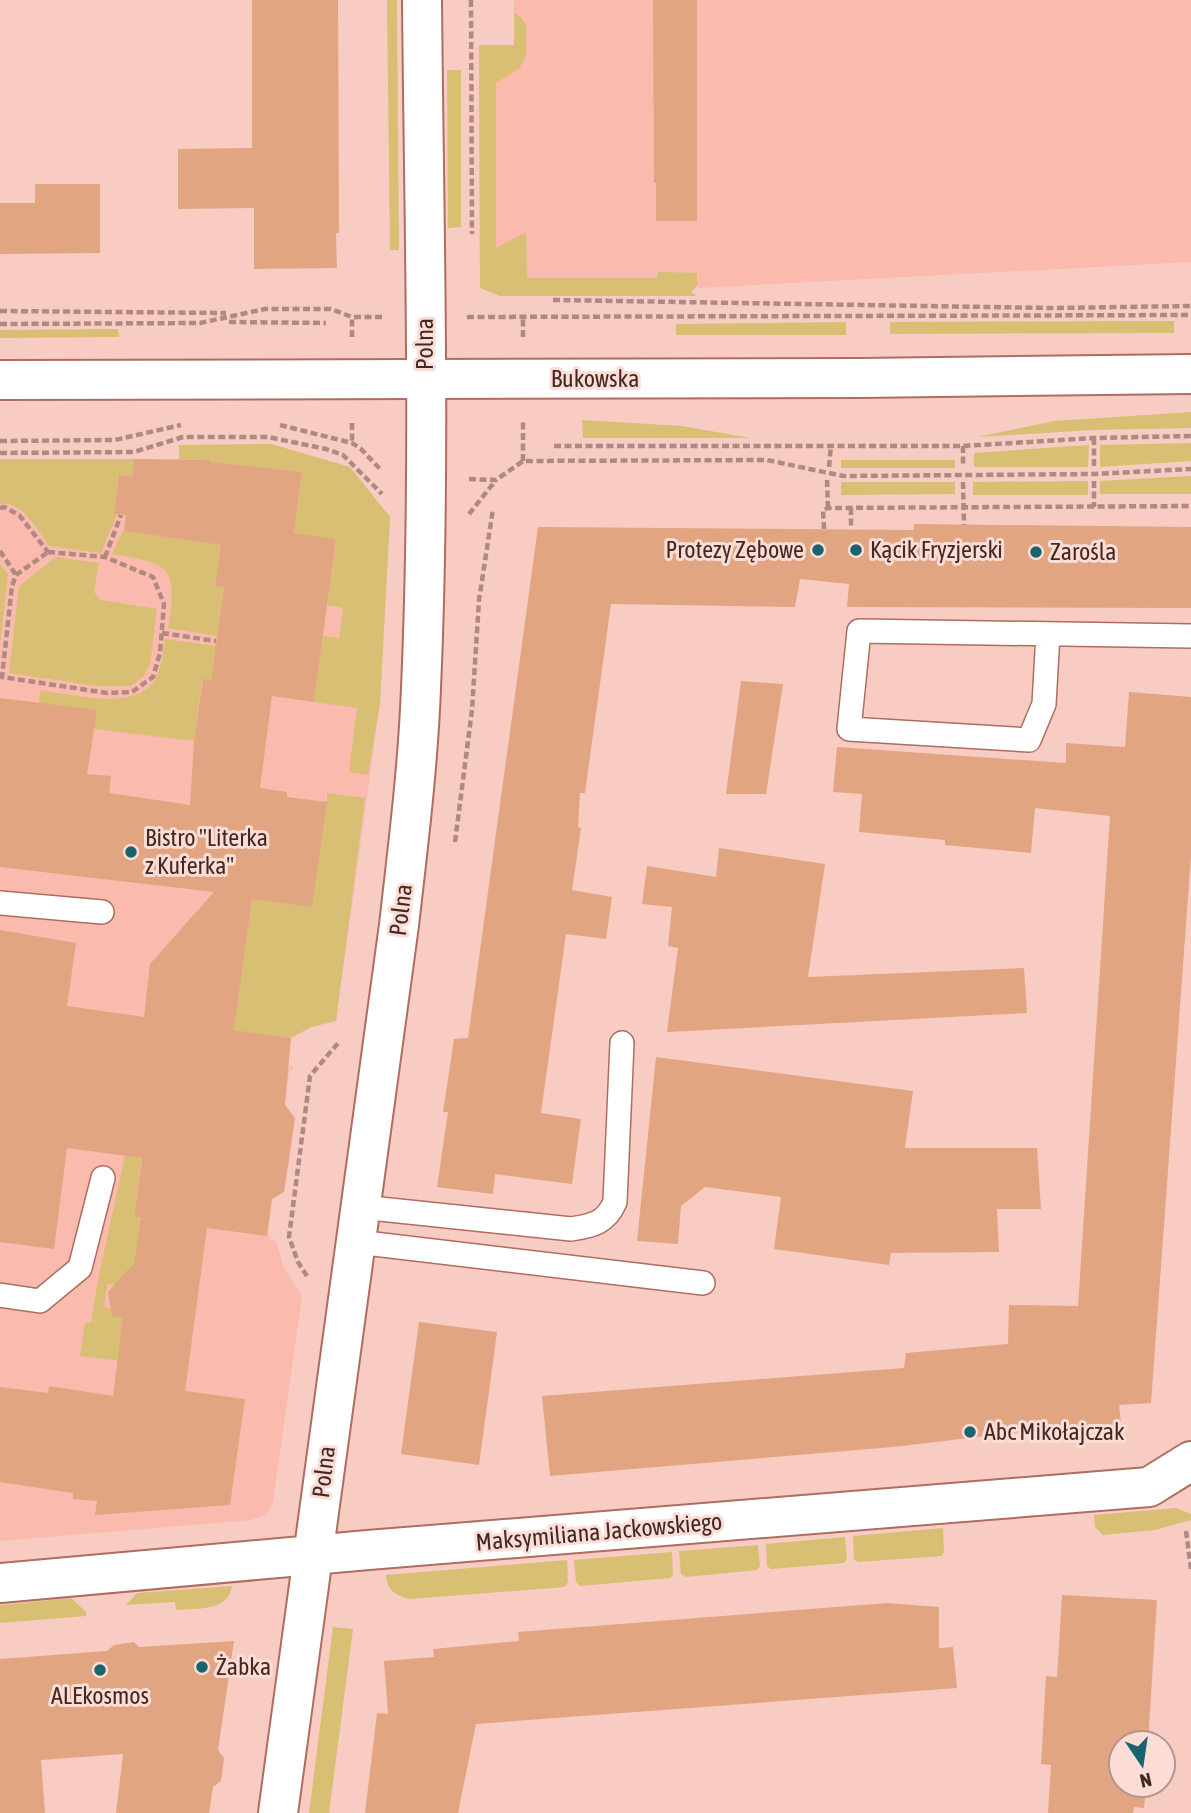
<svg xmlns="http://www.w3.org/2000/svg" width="1191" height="1813" viewBox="0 0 1191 1813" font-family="'Asap Condensed',sans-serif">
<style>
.built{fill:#fabaad}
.green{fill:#d8bf74}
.building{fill:#e2a581}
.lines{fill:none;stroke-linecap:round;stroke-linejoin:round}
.lane-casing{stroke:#ae6d60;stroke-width:26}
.street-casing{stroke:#ae6d60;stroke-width:42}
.secondary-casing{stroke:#ae6d60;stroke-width:42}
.path{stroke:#b08a82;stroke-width:4.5;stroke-dasharray:7 3.5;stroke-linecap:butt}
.lane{stroke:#fff;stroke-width:23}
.street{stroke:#fff;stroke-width:38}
.secondary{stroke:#fff;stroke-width:38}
.poi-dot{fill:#1a6470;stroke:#fbddd6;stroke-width:2.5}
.labels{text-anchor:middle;stroke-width:6;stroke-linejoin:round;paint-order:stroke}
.street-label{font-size:24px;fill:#442822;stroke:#fbddd6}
.poi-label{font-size:24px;fill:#442822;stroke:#fbddd6;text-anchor:start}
</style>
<rect width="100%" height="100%" fill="#f8ccc2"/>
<path class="built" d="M514,0H1191V262L698,288L697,285L480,288L479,45H514Z
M271,444L350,467L390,517L380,703L336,1021L311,1027L291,1038L287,1069L292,1066L293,1069L289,1072L283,1113L285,1139L292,1140L288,1168H281L278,1190L280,1195L277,1196L273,1193L267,1233L271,1238L269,1240L276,1241L284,1268L302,1296L273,1502L266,1515L251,1520L0,1541V459H179V445Z"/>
<path class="green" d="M387,0H397L399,250H390Z
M514,12L522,18L526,26V56L519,69L496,83V248L526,232L527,278H657L658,272L697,273V286L691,292L697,296H500L480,288L479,45H514Z
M447,70H461V227L448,228Z
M1174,321V333L890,334V322Z
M846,322V335H676V324Z
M118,329L119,337L0,338V330Z
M1191,412V428L1093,430L978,437L1054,421Z
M582,420L682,426L750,438H583Z
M1191,443V461L1100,467V445Z
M271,444L350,467L390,517L380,703L368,775L349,772L357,708L314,702L323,636L339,638L343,608L327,605L336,540L294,533L302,472L210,463L209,460L179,459V445Z
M1089,445L1088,467H974V453Z
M0,459H134L132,477L119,475L114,514H117L101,553L49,546C37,530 23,500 0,504Z
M841,460H955V468H841Z
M1191,476V494H1100V481Z
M1088,481V495H973V482Z
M841,482H955V494L841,495Z
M124,531L221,545L215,586L224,587L217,636L168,628C178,566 171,564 112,554L122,532Z
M56,557L99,563L94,592L101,600L157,609L150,665L143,677L131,686H96L9,673L19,586Z
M0,564L8,574L0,646Z
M165,639L216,646L211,680H202L194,741L94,729L39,703L40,690C71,694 134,712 154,681C162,669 163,652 165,639Z
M327,793L365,798L336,1021L311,1027L291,1038L234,1030L252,899L327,802Z
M142,1151L134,1216L141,1217L132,1279L114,1285L107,1284L104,1307L111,1309L113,1316L127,1318L122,1361L80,1356L85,1323H91L98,1280L125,1155Z
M1176,1508L1191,1514V1520L1155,1530L1103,1535L1095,1527L1094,1515Z
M943,1528L944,1552L942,1556L858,1562L854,1559L853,1536Z
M845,1537L847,1559L844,1563L771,1569L767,1566L766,1544Z
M758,1545L760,1566L757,1570L686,1577L681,1574L679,1551Z
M672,1552L673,1575L670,1578L580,1586L576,1582L574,1560Z
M567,1560L568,1582L565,1587L409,1599C395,1595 387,1590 386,1575Z
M232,1586C228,1612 196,1608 176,1610L175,1602L126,1605L137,1593Z
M71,1598L86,1612V1616L0,1623V1605Z
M333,1627L353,1629L329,1813H309Z"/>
<path class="building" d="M252,0H338L339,233H336L337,268L254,269V208L178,209V149L252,148Z
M653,0H697V221H656V183H654Z
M35,184H100V253L0,254V203H35Z
M134,459L210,460V462L302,472L294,533L336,539L314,702L272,696L260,788L287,792V797L327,802L312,907L252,899L234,1030L291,1038L285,1105L295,1118L284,1192L272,1199L267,1236L207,1228L185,1391L245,1399L230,1505L95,1515L97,1501L73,1499V1493L0,1482V1387L48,1393L49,1386L113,1396L123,1318L112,1316L108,1292L134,1263L141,1217H134L142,1158L67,1148L54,1249L0,1242V930L76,943L67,1006L144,1017L150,964L214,892L0,867V698L97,710L87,774L111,776L109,793L190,805L194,741L203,679L211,680L224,587L215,586L221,545L124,531L126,515L114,514L119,475L132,477Z
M914,524L1191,527V608L847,607L849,584L800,579L795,607L611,604L585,793H580L578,827L581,828L572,890L612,897L606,939L566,934L541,1113L581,1119L572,1184L495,1174L493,1194L437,1187L448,1112H443L454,1039L468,1038L538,527L914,530Z
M741,681L783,684L766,794H726Z
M1129,692L1191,697V856L1151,1403L1119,1405L1121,1424L1011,1433L893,1447L550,1476L542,1396L904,1368L906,1353L1008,1344L1009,1305L1078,1306L1110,816L1035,808L1031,853L945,845V840L859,832L862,794L833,792L837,747L1066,763V743L1125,747Z
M719,848L825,864L808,977L1024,968L1027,1013L667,1032L678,948L668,946L672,907L642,904L647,866L716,877Z
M656,1057L913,1091L905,1148H1037L1041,1209H997L999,1252L891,1253L889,1265L774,1249L781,1197L705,1187L681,1206L678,1244L637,1241Z
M419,1322L497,1332L479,1465L401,1454Z
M1062,1595L1157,1600L1148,1743H1121V1785H1146L1144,1808L1134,1807L1133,1813H1048L1051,1765L1041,1764L1046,1676L1057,1677Z
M887,1603L939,1607V1648L953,1647L957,1688L476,1724L458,1813H365L377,1713L388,1714L384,1661L434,1657L433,1649L519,1641L518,1632Z
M234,1641L218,1750L224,1758L221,1781L213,1787L209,1813H116L123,1754L41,1760L45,1813H0V1659L107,1651L114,1645L134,1642L139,1647Z"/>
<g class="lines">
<defs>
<path id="lane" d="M1048,634L1044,704L1029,740L849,729L859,631L1191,636
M0,903L102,912
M361,1207L571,1229C592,1226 606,1223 615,1202L622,1043
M357,1242L703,1283
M0,1295L40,1301L80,1268L103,1178"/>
<path id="street" d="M0,1583L368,1550L1149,1487L1191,1461
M278,1813L399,925C408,846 418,767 421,688C431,459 424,229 422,0"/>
<path id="secondary" d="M0,380L860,378L1191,374"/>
</defs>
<use href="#lane" class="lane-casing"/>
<use href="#street" class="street-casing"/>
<use href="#secondary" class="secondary-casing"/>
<path class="path" d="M471,0L472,234
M553,300L1053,308L1191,306
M0,311L226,313
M467,317L1191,315
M229,322L326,323
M0,324L200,323L265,309H331L352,317H382
M352,337V317
M523,337V318
M352,423V443
M280,425L352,443L361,449L381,470
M1094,438V467
M0,441L115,440L181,425
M554,446H963L1094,438L1191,436
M963,446V467
M0,453L134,452L183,437H268L326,449L343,455L382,494
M523,461V420
M829,467L831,445
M469,479L496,480L523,461L767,460L843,476L1094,474L1191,469
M827,480L828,508
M1094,481V507
M963,482L964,525
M0,508L4,507L19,515L48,552
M851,508V529
M469,514L496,480
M824,529L823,510L828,508L1191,506
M0,551L16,575
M48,552L105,557L153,577L164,604L160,653L153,677L132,692L107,693L2,677L12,586L16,575Z
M105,557L121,515
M162,633L216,641
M455,842L472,710L479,600L493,509
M307,1276L298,1262L289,1237L310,1076L339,1042
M1186,1531L1191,1569"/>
<use href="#lane" class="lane"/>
<use href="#street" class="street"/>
<use href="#secondary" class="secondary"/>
</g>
<g class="poi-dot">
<circle cx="818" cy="550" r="7"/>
<circle cx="856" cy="550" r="7"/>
<circle cx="1036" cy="552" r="7"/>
<circle cx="131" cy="852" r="7"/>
<circle cx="970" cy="1432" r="7"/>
<circle cx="202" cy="1667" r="7"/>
<circle cx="100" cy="1670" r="7"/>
</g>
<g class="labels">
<g class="street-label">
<text transform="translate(425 344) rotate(-90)" y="8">Polna</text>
<text x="595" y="387">Bukowska</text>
<text transform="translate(401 910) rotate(-83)" y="8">Polna</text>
<text transform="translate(324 1472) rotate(-83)" y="8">Polna</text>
<text transform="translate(599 1532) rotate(-5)" y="8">Maksymiliana Jackowskiego</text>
</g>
<g class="poi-label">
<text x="804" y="558" text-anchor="end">Protezy Zębowe</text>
<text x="870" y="558">Kącik Fryzjerski</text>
<text x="1050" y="560">Zarośla</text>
<text x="145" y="846">Bistro "Literka<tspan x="145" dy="28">z Kuferka"</tspan></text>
<text x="984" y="1440">Abc Mikołajczak</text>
<text x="216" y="1675">Żabka</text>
<text x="100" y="1704" text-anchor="middle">ALEkosmos</text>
</g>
</g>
<g transform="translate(1142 1764) rotate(167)"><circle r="33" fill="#fbddd6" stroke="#b2958e" stroke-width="2"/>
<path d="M0-5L12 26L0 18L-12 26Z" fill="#1a6470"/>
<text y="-10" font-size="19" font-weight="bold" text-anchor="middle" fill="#442822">N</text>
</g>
</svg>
